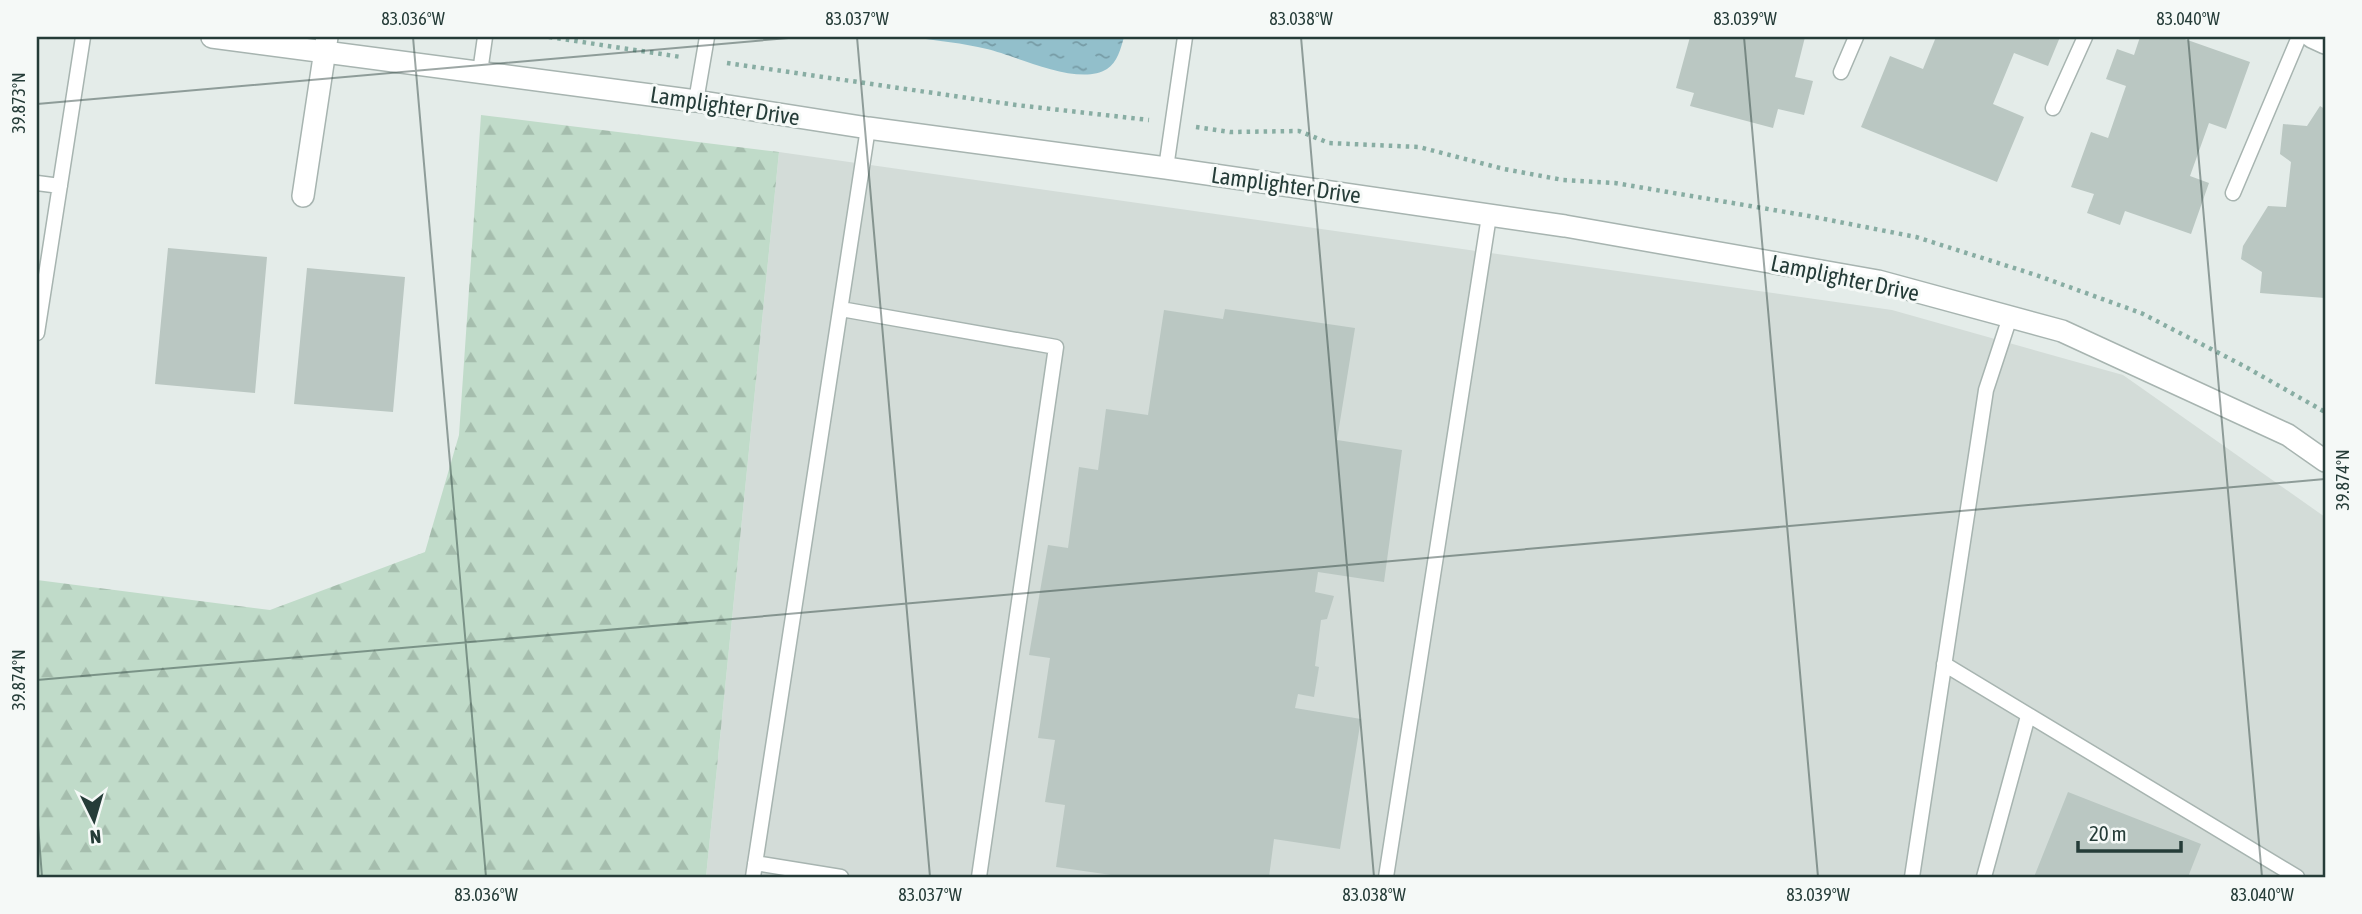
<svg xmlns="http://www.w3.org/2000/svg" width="2362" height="914" viewBox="0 0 2362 914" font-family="'Asap Condensed',sans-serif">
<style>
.built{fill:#d3dcd8}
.forest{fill:url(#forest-firs)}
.water{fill:url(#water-ripples)}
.building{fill:#bac7c2}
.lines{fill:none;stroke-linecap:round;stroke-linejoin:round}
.service-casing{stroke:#a7b4b0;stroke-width:17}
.minor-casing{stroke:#a7b4b0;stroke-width:24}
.path{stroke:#88ada3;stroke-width:4.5;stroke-dasharray:3.5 5;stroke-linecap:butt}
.service{stroke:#fff;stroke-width:14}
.minor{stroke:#fff;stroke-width:21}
.ticks{fill:none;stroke:#253c38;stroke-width:2;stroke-opacity:0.45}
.labels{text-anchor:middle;stroke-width:6;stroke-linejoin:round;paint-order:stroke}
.street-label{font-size:23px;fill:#253c38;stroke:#f5f9f7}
.neatline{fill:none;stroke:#253c38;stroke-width:2.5}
.ticks-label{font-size:18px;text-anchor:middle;fill:#253c38}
</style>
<defs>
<pattern id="forest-firs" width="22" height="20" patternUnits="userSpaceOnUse" patternTransform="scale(1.75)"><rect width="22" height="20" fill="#c0dbc9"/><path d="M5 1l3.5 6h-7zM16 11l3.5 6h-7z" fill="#a5bdad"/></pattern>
<pattern id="water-ripples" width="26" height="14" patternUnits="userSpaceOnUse" patternTransform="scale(1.75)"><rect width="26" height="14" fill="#92bfcb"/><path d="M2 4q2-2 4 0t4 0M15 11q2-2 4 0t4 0" fill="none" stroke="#779ca6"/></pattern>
</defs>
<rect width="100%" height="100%" fill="#e4ece9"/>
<path class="built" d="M779,152L1892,310L2123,375L2325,517V877H706Z"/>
<path class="forest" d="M481,115L779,152L706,877H37V580L270,610L425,552L459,435Z"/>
<path class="water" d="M913,37H1124C1121,48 1117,63 1107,69C1079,87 1017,56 987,49C963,43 937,41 913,37Z"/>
<path class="building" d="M1690,37H1805L1795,77L1813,81L1804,115L1778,109L1773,128L1690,106L1694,93L1676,88Z
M1936,37H2060L2048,66L2014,53L1993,104L2024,117L1997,182L1861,127L1890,56L1923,69Z
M2140,37H2179L2250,62L2226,129L2209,123L2190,176L2209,183L2191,234L2125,211L2120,225L2087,213L2094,194L2071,187L2091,132L2108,138L2126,86L2106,79L2117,49L2134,55Z
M2320,106L2325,109V298L2260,293L2262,272L2241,259L2243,246L2268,206L2286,207L2291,162L2280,154L2283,124L2307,126Z
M168,248L267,257L255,393L155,384Z
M307,268L405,277L393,412L294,404Z
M1225,309L1355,328L1337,440L1402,450L1384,582L1318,572L1315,592L1334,596L1327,619L1321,620L1315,666L1319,667L1314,697L1298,694L1295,708L1361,719L1340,849L1274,839L1269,877H1125L1056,867L1065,805L1045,802L1055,740L1038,738L1050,658L1029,655L1048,545L1068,548L1079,467L1098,470L1106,409L1148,415L1164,310L1223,319Z
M2068,792L2201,844L2188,877H2034Z"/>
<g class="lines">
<defs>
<path id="service" d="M480,72L485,37
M1841,72L1856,37
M696,101L707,37
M2053,108L2085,37
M1166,168L1185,37
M37,183L60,186
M2233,193L2299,37
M841,309L1056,347L979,877
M37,333L83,37
M1944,664L2297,877
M755,863L841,877
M753,877L868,128
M1386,877L1489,216
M1912,877L1986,390L2010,317
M1984,877L2028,716"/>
<path id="minor" d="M212,37L696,101L868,128L1166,168L1565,226L1878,281L2062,331L2288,435L2325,461
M2312,37L2325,43
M303,196L327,37"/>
</defs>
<use href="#service" class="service-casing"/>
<use href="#minor" class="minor-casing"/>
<path class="path" d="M549,37L681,57
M727,63L1016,105L1149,120
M1196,127L1230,132L1299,131L1329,143L1419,147L1504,169L1563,180L1615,183L1809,216L1916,237L2036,275L2141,313L2244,366L2325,412"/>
<use href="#service" class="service"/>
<use href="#minor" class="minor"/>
</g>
<path class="ticks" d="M413,37L486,877M857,37L930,877M1301,37L1374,877M1744,37L1818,877M2188,37L2262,877M37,104L800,37M37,680L2325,479M37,812L42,877"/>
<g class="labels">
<g class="street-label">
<text transform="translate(725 106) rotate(9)" y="8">Lamplighter Drive</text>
<text transform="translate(1286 185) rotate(8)" y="8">Lamplighter Drive</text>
<text transform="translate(1845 278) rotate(12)" y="8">Lamplighter Drive</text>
</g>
</g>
<rect width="2362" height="914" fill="none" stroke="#f5f9f7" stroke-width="77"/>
<g transform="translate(94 820) rotate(175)" stroke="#f5f9f7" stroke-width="5" paint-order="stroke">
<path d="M0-5L12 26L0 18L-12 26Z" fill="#253c38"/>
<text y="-10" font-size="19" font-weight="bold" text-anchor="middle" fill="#253c38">N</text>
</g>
<path d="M2078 841v10h103v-10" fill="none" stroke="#253c38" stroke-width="3.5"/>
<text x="2089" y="841" font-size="21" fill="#253c38" stroke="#f5f9f7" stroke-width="5" paint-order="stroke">20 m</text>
<rect x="38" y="38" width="2286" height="838" class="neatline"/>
<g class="ticks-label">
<text x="413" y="25">83.036°W</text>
<text x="857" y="25">83.037°W</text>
<text x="1301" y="25">83.038°W</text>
<text x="1745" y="25">83.039°W</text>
<text x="2188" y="25">83.040°W</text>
<text transform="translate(19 103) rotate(-90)" y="6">39.873°N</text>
<text transform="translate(2343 480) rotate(-90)" y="6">39.874°N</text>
<text transform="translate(19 680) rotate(-90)" y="6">39.874°N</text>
<text x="486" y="901">83.036°W</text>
<text x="930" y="901">83.037°W</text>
<text x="1374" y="901">83.038°W</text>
<text x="1818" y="901">83.039°W</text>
<text x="2262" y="901">83.040°W</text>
</g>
</svg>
